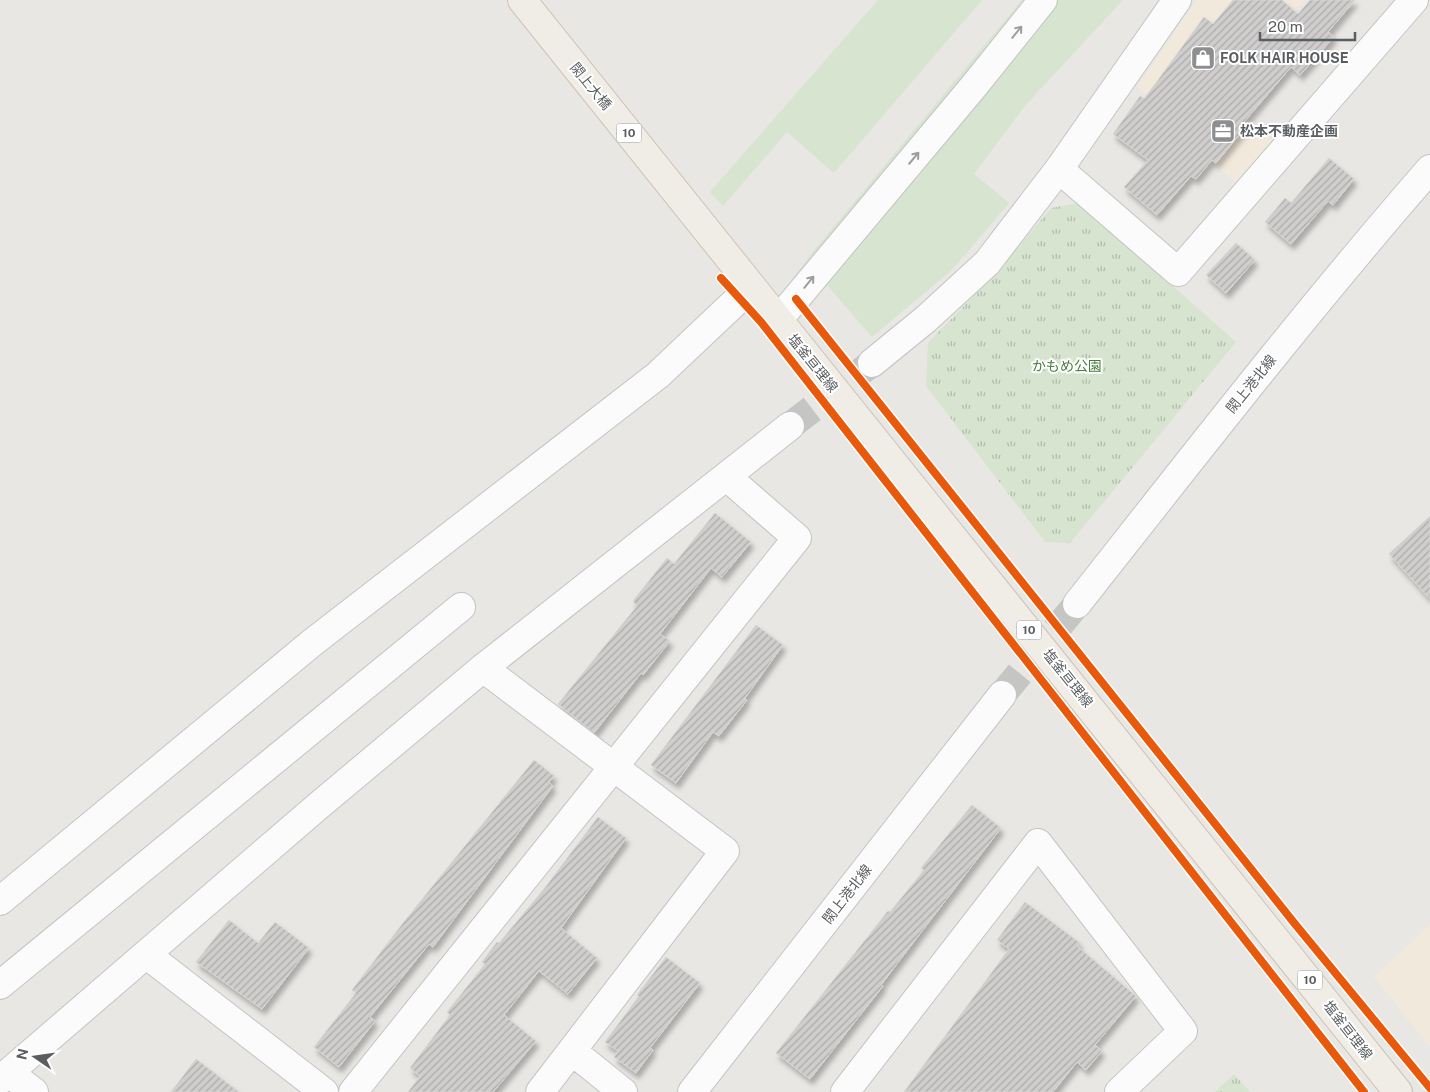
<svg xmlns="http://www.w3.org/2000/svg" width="1430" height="1092" viewBox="0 0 1430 1092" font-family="'Public Sans','Noto Sans JP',sans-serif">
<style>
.commercial{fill:#f2e9dd}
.grass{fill:#d6e4d0}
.park{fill:url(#park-tufts)}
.building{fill:url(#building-hatch);stroke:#d8d6d4;filter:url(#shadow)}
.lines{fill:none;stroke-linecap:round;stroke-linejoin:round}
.minor-tunnel{stroke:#c5c5c3;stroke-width:28;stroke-dasharray:28 14;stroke-linecap:butt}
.tertiary-tunnel{stroke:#c5c5c3;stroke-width:28;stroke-dasharray:28 14;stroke-linecap:butt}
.minor-casing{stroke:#c3c4c4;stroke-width:30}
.tertiary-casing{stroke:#c3c4c4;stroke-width:30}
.primary-casing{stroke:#cfc2b4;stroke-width:30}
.minor{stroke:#fcfbfb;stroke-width:28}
.tertiary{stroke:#fcfbfb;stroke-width:28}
.primary{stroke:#f0ede7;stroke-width:28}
.cycleway-casing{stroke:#fff;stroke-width:11}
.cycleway{stroke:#e8590c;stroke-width:8}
.oneway{stroke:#9b9d9f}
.labels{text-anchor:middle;stroke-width:4;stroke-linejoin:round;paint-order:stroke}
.shield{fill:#fff;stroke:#8c8e90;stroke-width:1}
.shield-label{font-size:12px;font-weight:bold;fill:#5a5e61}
.poi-label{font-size:14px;font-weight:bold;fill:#5a5e61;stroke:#fff;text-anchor:start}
.street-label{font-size:14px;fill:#5a5e61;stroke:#fff}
.park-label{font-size:14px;fill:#467e3c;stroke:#fff}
</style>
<defs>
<pattern id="park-tufts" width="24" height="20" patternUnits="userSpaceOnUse" patternTransform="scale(1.25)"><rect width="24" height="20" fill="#d6e4d0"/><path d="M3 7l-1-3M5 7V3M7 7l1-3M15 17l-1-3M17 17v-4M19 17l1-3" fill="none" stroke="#b1bcac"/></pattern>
<pattern id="building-hatch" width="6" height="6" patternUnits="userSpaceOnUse" patternTransform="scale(1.25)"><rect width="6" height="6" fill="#d0cecd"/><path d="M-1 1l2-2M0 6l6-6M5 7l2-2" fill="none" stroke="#acaaaa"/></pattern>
<filter id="shadow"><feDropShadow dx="3" dy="5.5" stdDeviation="2.5" flood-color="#0004"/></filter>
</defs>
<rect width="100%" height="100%" fill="#e9e7e4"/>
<path class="commercial" d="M1197,0H1304L1222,95L1273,142L1238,184L1185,139L1192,131L1137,87Z
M1430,925V1047L1374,977Z"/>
<path class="grass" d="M878,0H982L834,173L787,132L723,206L710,192Z
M1022,0H1033L796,289L793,278L812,253Z
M1055,0H1123L1024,107L974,174L1009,203L952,270L872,337L826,284Z"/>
<path class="park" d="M1079,203L1236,342L1070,543L1045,542L926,386L928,343L996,273L1051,208Z
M1234,1074L1250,1092H1215Z"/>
<path class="building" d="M1233,0H1282L1298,14L1310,0H1355L1328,32L1334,37L1300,75L1291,67L1244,122L1247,125L1216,163L1212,160L1196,179L1191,176L1157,215L1124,187L1148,160L1113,134L1140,96L1144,99L1204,17L1213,24Z
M1329,158L1354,179L1333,205L1328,201L1291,244L1265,222L1285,198L1291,203Z
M1236,243L1255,260L1226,293L1206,275Z
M715,513L751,542L722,577L711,568L660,634L670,641L643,675L641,673L594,733L558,704L637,606L633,601L667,558L674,564Z
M1430,516V599L1389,554Z
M756,625L783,645L745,698L747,700L719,736L713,732L676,783L651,765Z
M534,760L554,776L549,782L553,786L433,947L429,944L370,1017L375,1021L339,1067L314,1047L356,993L352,990L403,923Z
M972,805L1001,828L893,969L881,985L883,986L810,1079L776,1053L888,911L890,912L924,870L921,868Z
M598,817L626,838L561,928L597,958L568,994L539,971L504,1015L536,1041L493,1092H408L420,1076L410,1068L450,1015L447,1012L485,964L482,962L497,942L499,943L544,889Z
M1025,902L1080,943L1077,946L1136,996L1095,1045L1102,1051L1086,1070L1077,1062L1053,1092H904L1009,949L997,940Z
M229,920L258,943L275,922L309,948L262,1009L196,962Z
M666,957L700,983L650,1048L653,1050L636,1073L614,1057L618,1051L605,1042L639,996L637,995Z
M196,1059L239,1092H171Z"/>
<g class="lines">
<path class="minor-tunnel" d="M1002,695L1077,604"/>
<path class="tertiary-tunnel" d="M790,426L872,363"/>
<defs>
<path id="minor" d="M1059,169L1178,272L1414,0
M778,320L974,86L1043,0
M483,668L725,851L540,1092
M0,901L313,642L658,375L751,287
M147,955L324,1092
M0,985L461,607
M572,1051L623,1092
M9,1073L34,1092
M353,1092L797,538L727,477
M845,1092L1038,843L1183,1031L1119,1092"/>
<path id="tertiary" d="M872,363L926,319L987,263L1059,169L1177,0
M1077,604C1193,457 1307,310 1430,169
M0,1080L317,807L483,668L790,426
M692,1092L1002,695"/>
<path id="primary" d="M522,0L1398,1092"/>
</defs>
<use href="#minor" class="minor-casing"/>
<use href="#tertiary" class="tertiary-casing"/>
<use href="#primary" class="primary-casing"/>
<use href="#minor" class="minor"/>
<use href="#tertiary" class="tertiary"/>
<use href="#primary" class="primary"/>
<defs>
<path id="cycleway" d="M721,278L761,322L1364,1092
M796,299L1295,924L1430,1088"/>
</defs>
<use href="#cycleway" class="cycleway-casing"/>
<use href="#cycleway" class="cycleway"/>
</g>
<defs><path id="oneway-shaft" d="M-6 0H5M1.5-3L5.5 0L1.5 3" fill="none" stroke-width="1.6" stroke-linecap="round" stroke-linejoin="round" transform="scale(1.25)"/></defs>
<g class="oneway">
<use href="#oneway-shaft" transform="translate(1017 32) rotate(-51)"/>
<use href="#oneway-shaft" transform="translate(914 158) rotate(-50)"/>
<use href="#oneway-shaft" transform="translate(809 282) rotate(-51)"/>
</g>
<defs>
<symbol id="shop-square" viewBox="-11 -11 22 22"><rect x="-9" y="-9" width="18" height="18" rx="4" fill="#8c8e8f" stroke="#fff"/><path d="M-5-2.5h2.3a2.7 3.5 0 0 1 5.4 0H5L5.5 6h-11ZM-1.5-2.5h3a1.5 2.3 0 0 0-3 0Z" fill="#fff"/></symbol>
<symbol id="office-square" viewBox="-11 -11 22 22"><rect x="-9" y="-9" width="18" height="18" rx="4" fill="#8c8e8f" stroke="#fff"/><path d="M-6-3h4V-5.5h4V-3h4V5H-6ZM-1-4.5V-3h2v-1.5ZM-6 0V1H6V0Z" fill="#fff"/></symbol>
</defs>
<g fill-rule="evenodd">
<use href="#shop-square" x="1189" y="44" width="28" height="28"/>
<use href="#office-square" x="1209" y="117" width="28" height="28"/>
</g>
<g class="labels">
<g class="shield">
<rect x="616.5" y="123.5" width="25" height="19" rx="4"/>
<rect x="1016.5" y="620.5" width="25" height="19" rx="4"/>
<rect x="1297.5" y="970.5" width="25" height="19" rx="4"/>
</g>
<g class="shield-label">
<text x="629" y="137">10</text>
<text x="1029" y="634">10</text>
<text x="1310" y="984">10</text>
</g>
<g class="poi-label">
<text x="1220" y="63">FOLK HAIR HOUSE</text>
<text x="1240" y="136">松本不動産企画</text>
</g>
<g class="street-label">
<text transform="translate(591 86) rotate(51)" y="5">閖上大橋</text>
<text transform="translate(813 363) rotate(51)" y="5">塩釜亘理線</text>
<text transform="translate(1251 384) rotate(-51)" y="5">閖上港北線</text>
<text transform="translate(1068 678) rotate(51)" y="5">塩釜亘理線</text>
<text transform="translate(847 894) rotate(-52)" y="5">閖上港北線</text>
<text transform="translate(1348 1030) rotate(52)" y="5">塩釜亘理線</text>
</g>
<g class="park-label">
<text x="1067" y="371">かもめ公園</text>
</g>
</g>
<g transform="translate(35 1057) rotate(283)" stroke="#ffffff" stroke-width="4" paint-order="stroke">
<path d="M0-4L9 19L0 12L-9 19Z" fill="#5a5e61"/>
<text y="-8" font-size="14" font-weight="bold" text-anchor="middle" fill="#5a5e61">N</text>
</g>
<path d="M1260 32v8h95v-8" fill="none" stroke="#5a5e61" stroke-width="2.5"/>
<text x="1268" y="32" font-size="15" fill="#5a5e61" stroke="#ffffff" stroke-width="4" paint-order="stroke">20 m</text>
</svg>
